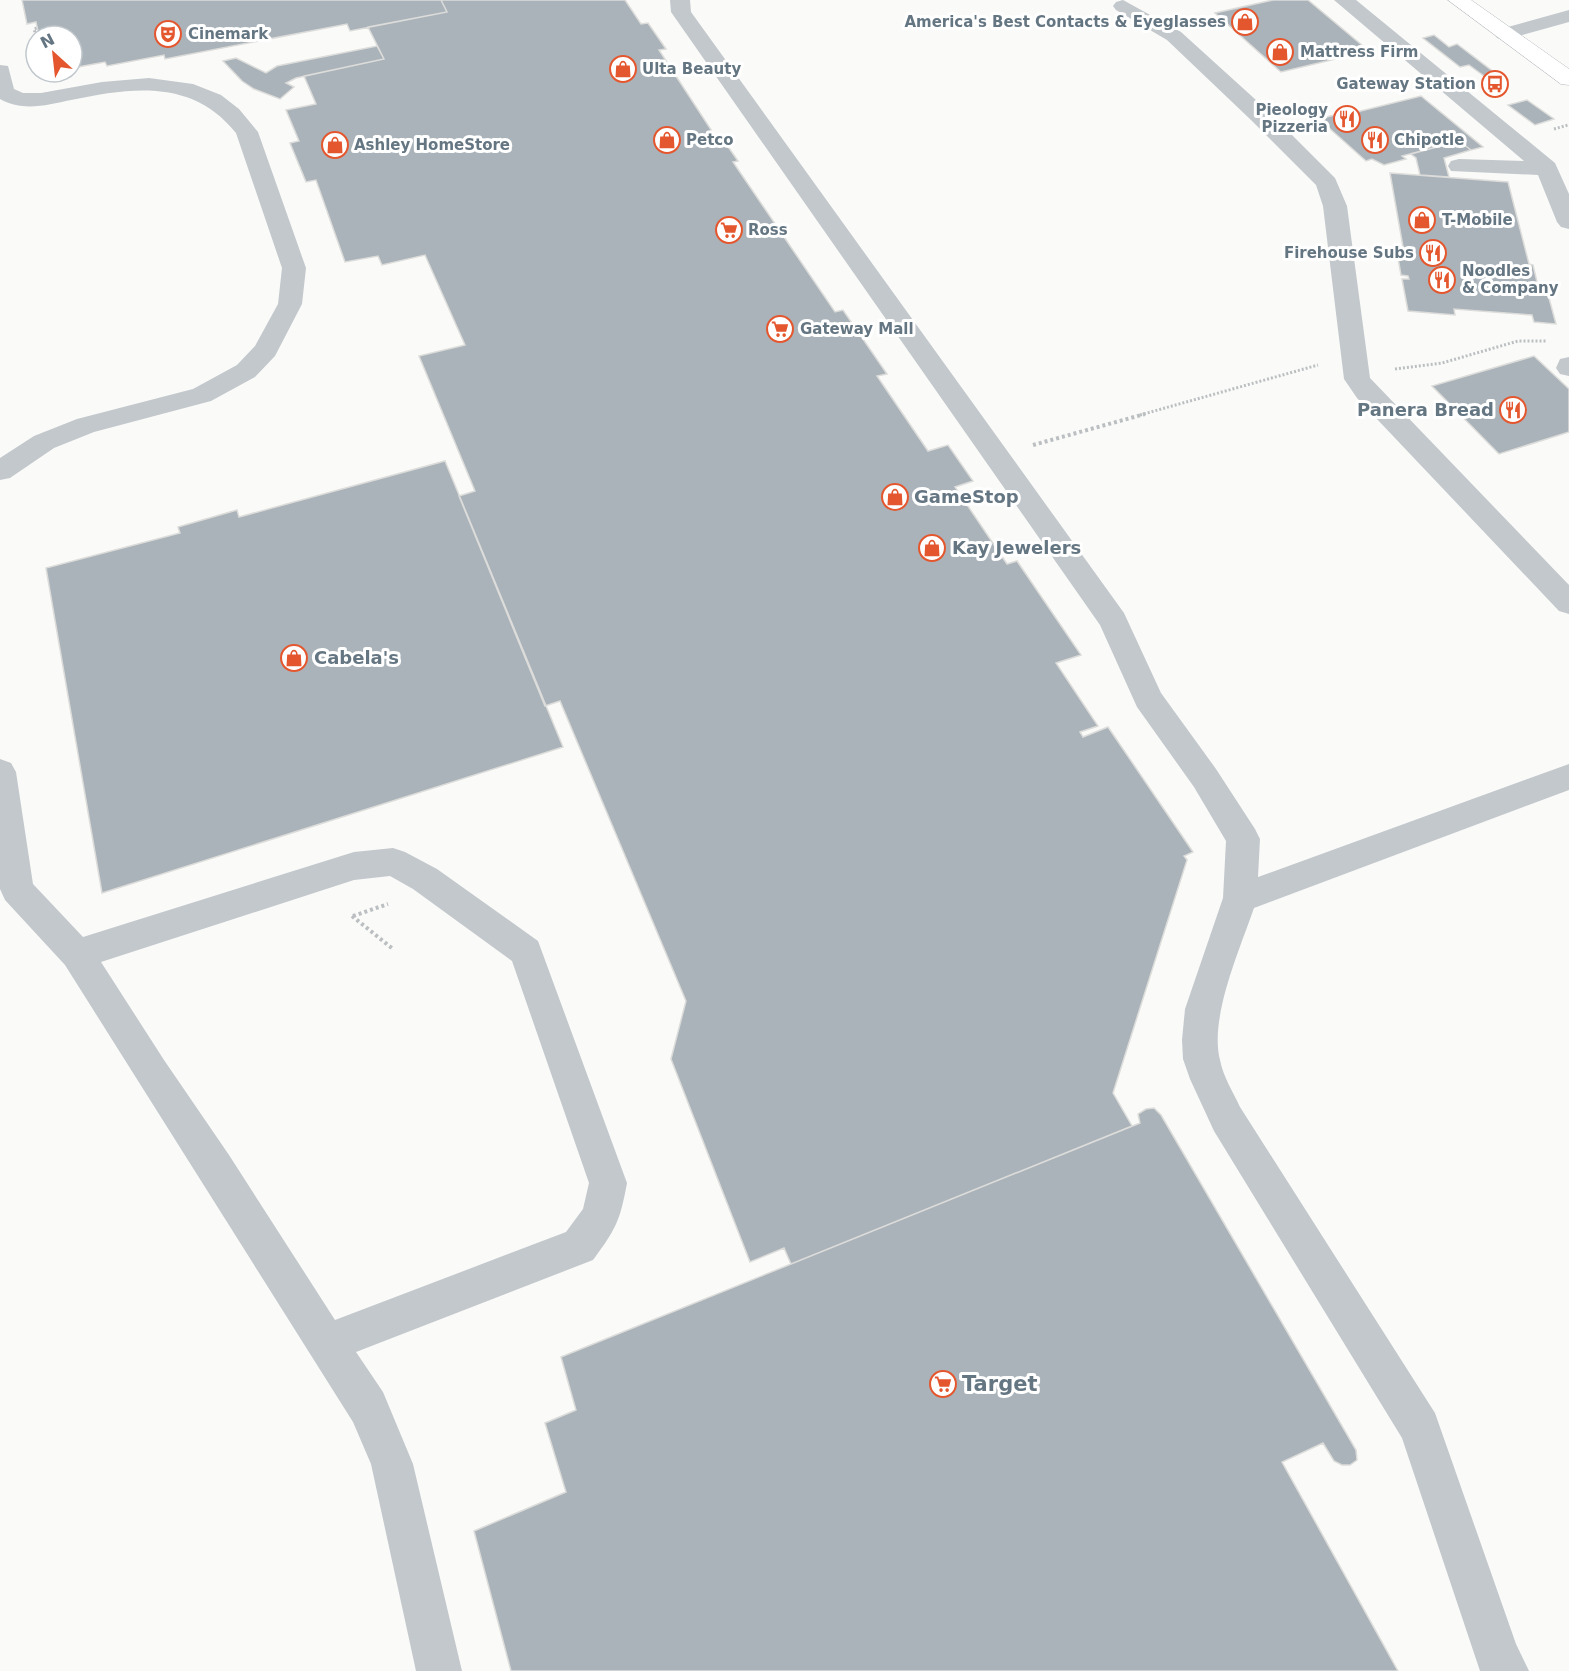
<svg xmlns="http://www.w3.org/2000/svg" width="1569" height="1671" viewBox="0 0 1569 1671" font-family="'DejaVu Sans',sans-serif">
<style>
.building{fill:#aab3b9;stroke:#dcdcda;stroke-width:1.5}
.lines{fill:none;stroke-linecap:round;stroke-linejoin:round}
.major-casing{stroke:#b5babe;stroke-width:1}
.path-far1{stroke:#bbbfc2;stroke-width:3;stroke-dasharray:2 2;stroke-linecap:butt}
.path{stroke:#bbbfc2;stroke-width:4;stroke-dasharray:3 3;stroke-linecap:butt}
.minor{fill:#c3c8cc;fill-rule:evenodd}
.major{fill:#fff;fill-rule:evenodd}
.labels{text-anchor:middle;stroke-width:6;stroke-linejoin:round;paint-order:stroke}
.far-poi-label{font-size:15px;font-weight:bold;fill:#657683;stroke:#fff;text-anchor:start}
.poi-label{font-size:18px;font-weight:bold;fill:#657683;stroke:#fff;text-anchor:start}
.near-poi-label{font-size:21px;font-weight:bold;fill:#657683;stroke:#fff;text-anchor:start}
</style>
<rect width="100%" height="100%" fill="#fafaf8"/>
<path class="building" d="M22,0H441L447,12L350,31L347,24L165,59L164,55L107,66L105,62L72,68V36H39L36,22L27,24Z
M441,0H625L641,24L648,23L666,49L659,50L715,136L720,135L738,161L733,162L835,312L843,310L887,374L877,376L928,451L948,445L973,481L955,487L1007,564L1017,561L1081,655L1056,663L1098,726L1080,732L1083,737L1108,727L1193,852L1184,856L1187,860L1113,1093L1132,1126L791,1264L784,1248L750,1262L671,1059L686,1001L560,701L545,706L459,496L475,491L419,356L465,345L425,255L382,265L378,256L345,262L316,180L306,182L290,143L299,141L286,110L316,104L304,76L384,59L368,27L447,12Z
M1273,0H1308L1369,51L1281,72L1215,13Z
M1434,35L1449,47L1457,44L1495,73L1484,76L1469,65L1460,67L1423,38Z
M377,46L384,59L296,78L286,83L294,87L280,99L254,89L242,81L223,61L236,58L266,73L277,66Z
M1421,96L1483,147L1471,150L1459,141L1402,156L1406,159L1384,165L1372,159L1366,161L1319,119L1350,111L1353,113Z
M1527,100L1554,119L1535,125L1508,105Z
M1459,141L1471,150L1444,158L1449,177L1420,175L1416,158L1411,154Z
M1390,173L1508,182L1529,264L1533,265L1538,286L1546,287L1556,324L1534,322L1532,315L1454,309L1455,315L1408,311L1402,279H1409L1408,276L1401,275L1398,258H1405Z
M1534,356L1569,389V432L1499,454L1432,386Z
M445,461L563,747L102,893L46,568L180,533L178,527L237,510L239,517Z
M1154,1108L1161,1115L1356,1450L1357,1460L1350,1465H1342L1334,1461L1323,1443L1282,1462L1398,1671H511L474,1531L566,1492L545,1423L576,1410L561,1357L1140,1123L1138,1114L1146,1109Z"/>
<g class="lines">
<defs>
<path id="major" d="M1448,0H1471L1569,69V85L1561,84Z"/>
</defs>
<use href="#major" class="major-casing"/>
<path class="path-far1" d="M36,36L34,29L37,28
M1554,129L1568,125
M1395,369L1442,363L1518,341H1546
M1140,415L1318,365"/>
<path class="path" d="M1033,445L1145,414
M352,916L393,949
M353,916L388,904"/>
<path class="minor" d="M670,0H690L691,12L1124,613L1161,693L1216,769L1255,829L1260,839L1258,877L1569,764V790L1254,908C1240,949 1209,1018 1220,1060C1223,1076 1233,1092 1240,1107L1435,1413L1516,1644L1529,1671H1480L1402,1438L1214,1131L1190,1079L1183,1059L1182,1040L1185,1009L1223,898L1226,841L1194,787L1137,707L1100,625L671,12Z
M1123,0L1181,32L1267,110L1335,178L1347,206L1370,378L1569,585V614L1559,611L1357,398L1344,379L1323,206L1316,185L1251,120L1167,40L1116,10L1113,6L1116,2Z
M1334,0H1356L1555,163L1569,194V229L1561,227L1557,222L1538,175L1451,171L1448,166L1451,161L1459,159L1524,161Z
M1569,10V22L1504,40L1497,38L1494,34L1497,30Z
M0,65L8,66L14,89L23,93H41L102,82L149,78L193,84L221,95L239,109L258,132L306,268L302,304L275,356L255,377L211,401L94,432L54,448L10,478L0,480V458L34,436L77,419L193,389L237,365L255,346L278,304L282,268L236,133C193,79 133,87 71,100C47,105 23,112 0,99Z
M1569,357V376L1560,374L1556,368L1560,359Z
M0,759L11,763L16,772L33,884L83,937L354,852L393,848L405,852L437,869L538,941L627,1183C620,1221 616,1229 593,1260L356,1352L383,1392L413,1464L462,1671H416L371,1464L353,1422L65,965L5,900L0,889ZM390,876L413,889L512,961L589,1183L583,1209L566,1232L335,1320L229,1155L164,1060L101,962L354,880Z"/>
<use href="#major" class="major"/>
</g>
<defs>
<symbol id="shop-ring" viewBox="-11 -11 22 22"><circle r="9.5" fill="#fff" stroke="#e4572e" stroke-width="1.5"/><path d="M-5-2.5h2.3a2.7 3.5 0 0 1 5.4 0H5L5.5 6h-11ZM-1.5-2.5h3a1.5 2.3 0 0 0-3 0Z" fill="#e4572e"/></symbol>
<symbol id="theatre-ring" viewBox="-11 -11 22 22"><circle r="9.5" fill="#fff" stroke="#e4572e" stroke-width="1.5"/><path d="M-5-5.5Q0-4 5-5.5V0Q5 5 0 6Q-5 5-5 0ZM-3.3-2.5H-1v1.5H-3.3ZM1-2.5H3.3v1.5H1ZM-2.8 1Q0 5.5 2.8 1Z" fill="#e4572e"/></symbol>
<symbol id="bus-ring" viewBox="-11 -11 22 22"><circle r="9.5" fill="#fff" stroke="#e4572e" stroke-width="1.5"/><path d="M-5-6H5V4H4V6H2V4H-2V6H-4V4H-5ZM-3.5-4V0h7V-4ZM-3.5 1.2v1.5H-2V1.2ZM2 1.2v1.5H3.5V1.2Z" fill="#e4572e"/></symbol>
<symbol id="restaurant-ring" viewBox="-11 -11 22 22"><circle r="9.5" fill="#fff" stroke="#e4572e" stroke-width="1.5"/><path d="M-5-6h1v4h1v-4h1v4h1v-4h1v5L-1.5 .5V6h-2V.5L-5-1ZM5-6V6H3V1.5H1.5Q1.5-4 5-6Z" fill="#e4572e"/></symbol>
<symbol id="supermarket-ring" viewBox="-11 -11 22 22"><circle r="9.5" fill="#fff" stroke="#e4572e" stroke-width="1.5"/><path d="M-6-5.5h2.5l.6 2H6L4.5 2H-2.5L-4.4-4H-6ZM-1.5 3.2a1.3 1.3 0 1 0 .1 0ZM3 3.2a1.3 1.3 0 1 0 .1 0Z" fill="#e4572e"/></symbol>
</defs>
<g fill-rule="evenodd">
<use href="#shop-ring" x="1230" y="7" width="30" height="30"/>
<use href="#theatre-ring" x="153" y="19" width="30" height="30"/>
<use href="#shop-ring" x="1265" y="37" width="30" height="30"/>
<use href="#shop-ring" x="608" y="54" width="30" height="30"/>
<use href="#bus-ring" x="1480" y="69" width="30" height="30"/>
<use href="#restaurant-ring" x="1332" y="104" width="30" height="30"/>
<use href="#shop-ring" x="652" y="125" width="30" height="30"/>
<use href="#restaurant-ring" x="1360" y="125" width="30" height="30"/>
<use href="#shop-ring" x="320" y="130" width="30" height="30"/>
<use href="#shop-ring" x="1407" y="205" width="30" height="30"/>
<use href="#supermarket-ring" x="714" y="215" width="30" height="30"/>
<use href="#restaurant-ring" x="1418" y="238" width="30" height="30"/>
<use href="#restaurant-ring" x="1427" y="265" width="30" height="30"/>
<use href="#supermarket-ring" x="765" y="314" width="30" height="30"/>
<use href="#restaurant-ring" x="1498" y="395" width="30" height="30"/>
<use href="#shop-ring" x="880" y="482" width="30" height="30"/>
<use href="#shop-ring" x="917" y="533" width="30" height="30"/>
<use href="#shop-ring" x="279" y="643" width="30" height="30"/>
<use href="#supermarket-ring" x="928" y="1369" width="30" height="30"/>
</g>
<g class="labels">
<g class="far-poi-label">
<text x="1226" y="27" text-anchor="end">America's Best Contacts &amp; Eyeglasses</text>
<text x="188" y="39">Cinemark</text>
<text x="1300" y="57">Mattress Firm</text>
<text x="642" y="74">Ulta Beauty</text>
<text x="1476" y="89" text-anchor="end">Gateway Station</text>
<text x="1328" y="115" text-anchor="end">Pieology<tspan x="1328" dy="17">Pizzeria</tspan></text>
<text x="686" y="145">Petco</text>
<text x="1394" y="145">Chipotle</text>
<text x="354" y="150">Ashley HomeStore</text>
<text x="1442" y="225">T-Mobile</text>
<text x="748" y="235">Ross</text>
<text x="1414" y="258" text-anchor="end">Firehouse Subs</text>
<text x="1462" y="276">Noodles<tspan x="1462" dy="17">&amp; Company</tspan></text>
<text x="800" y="334">Gateway Mall</text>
</g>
<g class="poi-label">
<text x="1494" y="416" text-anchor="end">Panera Bread</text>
<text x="914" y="503">GameStop</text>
<text x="952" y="554">Kay Jewelers</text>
<text x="314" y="664">Cabela's</text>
</g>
<g class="near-poi-label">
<text x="962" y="1391">Target</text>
</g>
</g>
<g transform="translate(54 54) rotate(333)"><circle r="28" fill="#ffffff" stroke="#c1c8cd" stroke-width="1.5"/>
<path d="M0-4.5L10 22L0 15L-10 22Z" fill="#e4572e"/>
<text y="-9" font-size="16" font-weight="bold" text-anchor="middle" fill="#657683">N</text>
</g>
</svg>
